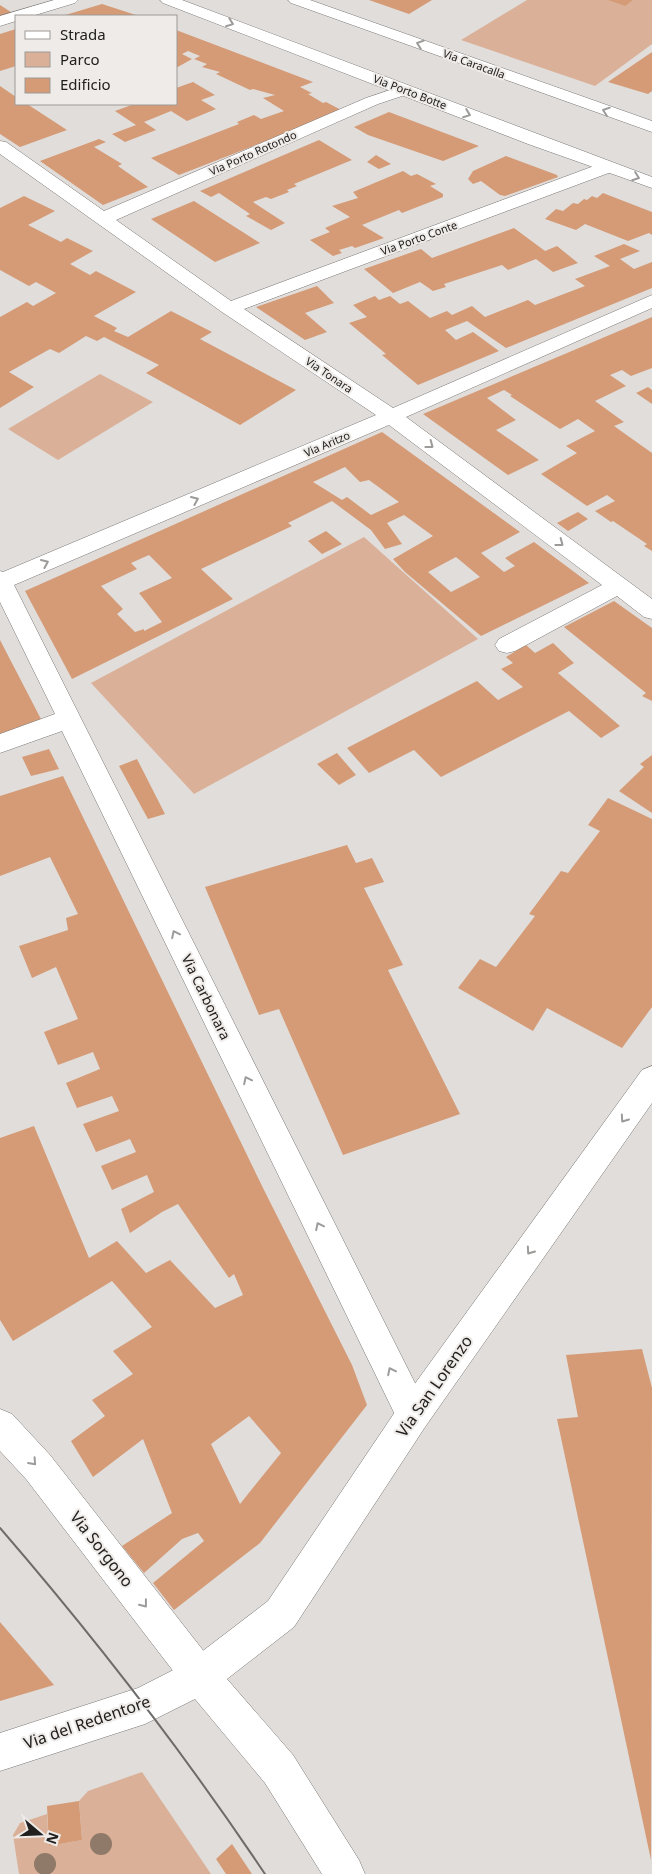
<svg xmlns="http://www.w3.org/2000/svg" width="652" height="1874" viewBox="0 0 652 1874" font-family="'Noto Sans',sans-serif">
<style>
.green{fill:#dab198}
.building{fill:#d49b76;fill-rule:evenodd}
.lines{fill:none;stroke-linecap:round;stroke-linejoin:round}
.street-casing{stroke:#7a7775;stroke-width:1}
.secondary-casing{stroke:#7a7775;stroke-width:1}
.street{fill:#fff;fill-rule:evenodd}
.secondary{fill:#fff;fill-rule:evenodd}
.tram{stroke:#6e6b6a;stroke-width:2}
.tree{fill:#8f7968}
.oneway{stroke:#9c9b9a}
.labels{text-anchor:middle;stroke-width:4;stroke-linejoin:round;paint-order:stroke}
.far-street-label{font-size:11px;fill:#22201f;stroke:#eeebe8}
.street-label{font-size:14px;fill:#22201f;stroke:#eeebe8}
.near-street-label{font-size:16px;fill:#22201f;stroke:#eeebe8}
</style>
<rect width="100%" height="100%" fill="#e1dddb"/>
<path class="green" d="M527,0H652V44L595,86L461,40Z
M100,374L153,402L58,460L8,429Z
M364,537L478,639L194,794L91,683Z
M142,1772L211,1874H19L13,1835L20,1823L47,1814L49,1846L82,1840L79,1801L88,1791Z"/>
<path class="building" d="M369,0H432L409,14Z
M608,0H633L625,6Z
M102,4L139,16H62Z
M0,5L14,14L0,18Z
M16,29V66L0,71V34Z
M176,30L313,82L300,87L312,93L308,94L323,103L326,102L343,111L179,175L151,158L239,124L237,122L254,115L261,119L284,111L263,98L275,95L253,89L250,90L216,74L220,72L202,67L207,64L194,59L200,56L188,51L182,54L192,59L176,68Z
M652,52V91L648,94L608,82Z
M193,82L215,95L201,100L216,109L187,121L171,111L144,122L156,130L125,142L112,134L136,125L115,111L134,104H176V88Z
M0,86L16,97V104H27L67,130L20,147L0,134Z
M389,112L479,146L443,161L368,135L354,127Z
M99,139L106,142L94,147L122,164L118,166L148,187L103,205L40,161Z
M319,140L352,160L294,184L297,186L287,190L289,192L271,199L266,197L253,202L285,223L271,230L246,216L250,214L219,193L211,197L200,191Z
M376,155L391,164L379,169L367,162Z
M506,156L557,175L558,177L505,196L500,195L481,181L473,184L468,179L473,171Z
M403,171L411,176L417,174L436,184L430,186L443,194V197L402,213L399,210L362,225L384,238L355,248L352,246L339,250L342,253L333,256L310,240L330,232L325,228L350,217L332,206L358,198L353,192Z
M603,193L652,212V235L649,233L628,241L585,224L576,230L545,219L556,209L563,211L573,203L578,204L584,199L587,200L592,196L597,198Z
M24,196L55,211L28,225L61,242L67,238L93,251L70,264L90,275L96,271L136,292L94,316L117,328L114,331L128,337L171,311L212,332L200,339L296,390L240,425L146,373L159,365L104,337L97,341L86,336L59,353L50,349L9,372L34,387L0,408V317L27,302L33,306L56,293L36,282L29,286L0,270V208Z
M194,201L260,243L215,262L151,219Z
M514,228L545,251L557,246L578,263L553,272L536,259L508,270L502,265L444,284L446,287L433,291L420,282L393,293L364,269L421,249L432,258Z
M624,244L640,251L620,259L634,269L652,262V288L506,348L467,321L445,330L456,340L473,332L499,351L418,385L382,355L386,354L349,323L367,317L353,305L375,296L379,300L390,296L400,304L408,301L430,318L447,311L452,315L472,306L485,317L528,300L535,305L585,286L575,279L610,266L594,256Z
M317,286L334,303L305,313L327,332L305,340L256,307Z
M652,317V368L631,376L622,370L610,375L626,386L595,401L624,422L614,426L652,453V551L644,546L647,544L613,521L611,522L595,511L615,501L607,495L587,506L541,474L577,453L566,446L595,431L578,419L560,429L510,396L512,395L504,390L487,398L516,420L496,430L539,460L508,475L423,414Z
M648,387L652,390V404L636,393Z
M382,432L520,532L481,553L504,572L515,566L505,558L534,542L589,583L481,636L405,572L393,559L433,536L404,515L387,523L402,544L385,549L371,530L332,501L288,523L292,526L201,569L233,599L72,679L25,591ZM345,467L360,482L369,480L399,502L371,515L347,497L342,500L313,482ZM149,555L172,578L139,593L162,622L144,631V629L135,632L117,614L123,609L101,586L137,569L131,563ZM456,557L480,577L451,592L428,572Z
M578,512L588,519L568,531L557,523Z
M326,531L342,544L322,554L308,541Z
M614,601L652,628V701L642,696L646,693L564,627Z
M0,640L42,721L0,736Z
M553,643L574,663L558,673L620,726L601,738L569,711L441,777L414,750L369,773L347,748L477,681L498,700L523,687L501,669L513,663L506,657L526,645L535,653Z
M49,749L59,769L31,776L22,757Z
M337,753L356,775L339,785L317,764Z
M652,755V813L619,791L644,767L640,764Z
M137,759L165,814L148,819L119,766Z
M63,776L264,1190L352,1365L367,1405L260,1543L174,1610L153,1583L204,1541L198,1533L182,1539L144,1573L122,1546L172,1513L143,1439L93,1477L71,1441L105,1416L92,1400L133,1374L113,1351L152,1327L112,1281L13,1341L0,1320V1138L34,1126L89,1258L117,1241L146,1273L170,1260L215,1308L243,1295L234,1274L229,1278L178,1204L162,1212L130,1233L121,1209L154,1192L147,1175L112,1190L101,1166L136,1152L130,1139L96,1152L83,1124L119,1111L112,1096L77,1108L66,1083L100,1069L93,1052L58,1065L44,1032L78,1019L56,967L32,978L19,946L68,930L66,918L78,914L50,857L0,876V796ZM249,1416L281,1453L240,1504L211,1444Z
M608,798L652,819V1007L622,1048L547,1008L533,1031L458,988L480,959L496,967L535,916L529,914L561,871L568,873L600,831L588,825Z
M347,845L356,863L372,858L384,882L364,888L403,965L388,970L460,1114L343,1155L279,1009L259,1015L205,887Z
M642,1349L652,1388L651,1860L557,1419L578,1417L566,1355Z
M0,1622L54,1685L0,1701Z
M79,1801L82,1840L49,1846L47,1806Z
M232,1844L252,1874H226L216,1859Z"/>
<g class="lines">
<defs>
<path id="street" d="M54,0H78L75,3L32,16H16V21L0,26V16Z
M405,85L411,87L413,90L411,93L378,104L116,220L231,301L602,163L608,162L614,163L617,167L614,171L244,309L393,408L652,295V308L406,417L652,599V619L644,617L617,596L515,651L507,653L499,651L495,645L499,639L602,585L389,425L14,585L425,1403L430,1415L425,1427L413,1432L401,1427L62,731L0,753V734L55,714L0,602V571L3,572L376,415L222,312L0,154V141L6,142L104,211L366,98Z
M0,1409L12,1414L50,1455L213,1663L219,1676L213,1689L200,1695L187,1689L26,1479L0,1451Z"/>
<path id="secondary" d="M160,0H182L652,177V188L528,144L163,3Z
M288,0H310L652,121V132L291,3Z
M652,1066V1103L425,1427L294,1627L227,1679L293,1755L359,1860L365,1874H322L265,1783L195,1699L145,1724L0,1771V1733L138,1688L187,1663L268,1601L401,1403L642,1070Z"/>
</defs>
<use href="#street" class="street-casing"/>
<use href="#secondary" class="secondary-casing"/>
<use href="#street" class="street"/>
<use href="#secondary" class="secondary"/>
<path class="tram" d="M0,1528C95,1638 184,1753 265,1874"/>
</g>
<g class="tree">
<circle cx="101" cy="1844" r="11"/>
<circle cx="45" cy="1864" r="11"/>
</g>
<defs><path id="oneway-chevron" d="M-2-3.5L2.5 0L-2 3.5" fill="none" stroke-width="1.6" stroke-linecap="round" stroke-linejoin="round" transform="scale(1.25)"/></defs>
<g class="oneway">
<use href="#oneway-chevron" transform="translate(230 23) rotate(21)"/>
<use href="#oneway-chevron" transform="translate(420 44) rotate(-161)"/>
<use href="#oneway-chevron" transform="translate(606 111) rotate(-161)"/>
<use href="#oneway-chevron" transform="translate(467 114) rotate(21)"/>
<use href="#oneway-chevron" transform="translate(636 177) rotate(20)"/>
<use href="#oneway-chevron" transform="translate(430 445) rotate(37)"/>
<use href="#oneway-chevron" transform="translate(195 500) rotate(-23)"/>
<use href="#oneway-chevron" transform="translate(560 543) rotate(37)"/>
<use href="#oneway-chevron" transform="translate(45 563) rotate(-23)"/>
<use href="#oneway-chevron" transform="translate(175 934) rotate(-116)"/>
<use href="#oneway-chevron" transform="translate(247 1080) rotate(-116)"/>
<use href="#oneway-chevron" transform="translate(624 1119) rotate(125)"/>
<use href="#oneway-chevron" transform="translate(319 1226) rotate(-116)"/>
<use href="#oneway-chevron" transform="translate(530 1251) rotate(125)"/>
<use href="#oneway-chevron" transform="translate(391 1371) rotate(-116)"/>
<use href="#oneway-chevron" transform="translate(33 1462) rotate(48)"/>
<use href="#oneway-chevron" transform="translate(144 1604) rotate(52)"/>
</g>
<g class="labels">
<g class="far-street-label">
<text transform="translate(474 64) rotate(20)" y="4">Via Caracalla</text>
<text transform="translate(410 92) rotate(21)" y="4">Via Porto Botte</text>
<text transform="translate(253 153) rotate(-24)" y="4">Via Porto Rotondo</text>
<text transform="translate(419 238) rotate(-20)" y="4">Via Porto Conte</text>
<text transform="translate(329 375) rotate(34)" y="4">Via Tonara</text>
<text transform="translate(327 444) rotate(-23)" y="4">Via Aritzo</text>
</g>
<g class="street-label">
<text transform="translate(206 997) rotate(64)" y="5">Via Carbonara</text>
</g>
<g class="near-street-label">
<text transform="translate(434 1386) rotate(-55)" y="6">Via San Lorenzo</text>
<text transform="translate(102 1549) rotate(52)" y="6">Via Sorgono</text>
<text transform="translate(87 1722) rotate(-19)" y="6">Via del Redentore</text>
</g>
</g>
<rect x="15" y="15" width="162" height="90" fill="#eeebe8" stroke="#9c9a98"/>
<rect x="25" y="31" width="25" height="8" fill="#ffffff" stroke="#9c9a98"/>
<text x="60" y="40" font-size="15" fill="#22201f">Strada</text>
<rect x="25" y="52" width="25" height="15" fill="#dab198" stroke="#9c9a98"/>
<text x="60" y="65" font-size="15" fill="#22201f">Parco</text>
<rect x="25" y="78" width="25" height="15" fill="#d49b76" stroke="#9c9a98"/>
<text x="60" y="90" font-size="15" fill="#22201f">Edificio</text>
<g transform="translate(40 1834) rotate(109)" stroke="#eeebe8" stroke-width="4" paint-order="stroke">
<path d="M0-4L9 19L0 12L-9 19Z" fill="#22201f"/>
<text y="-8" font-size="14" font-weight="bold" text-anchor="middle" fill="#22201f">N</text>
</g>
</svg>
